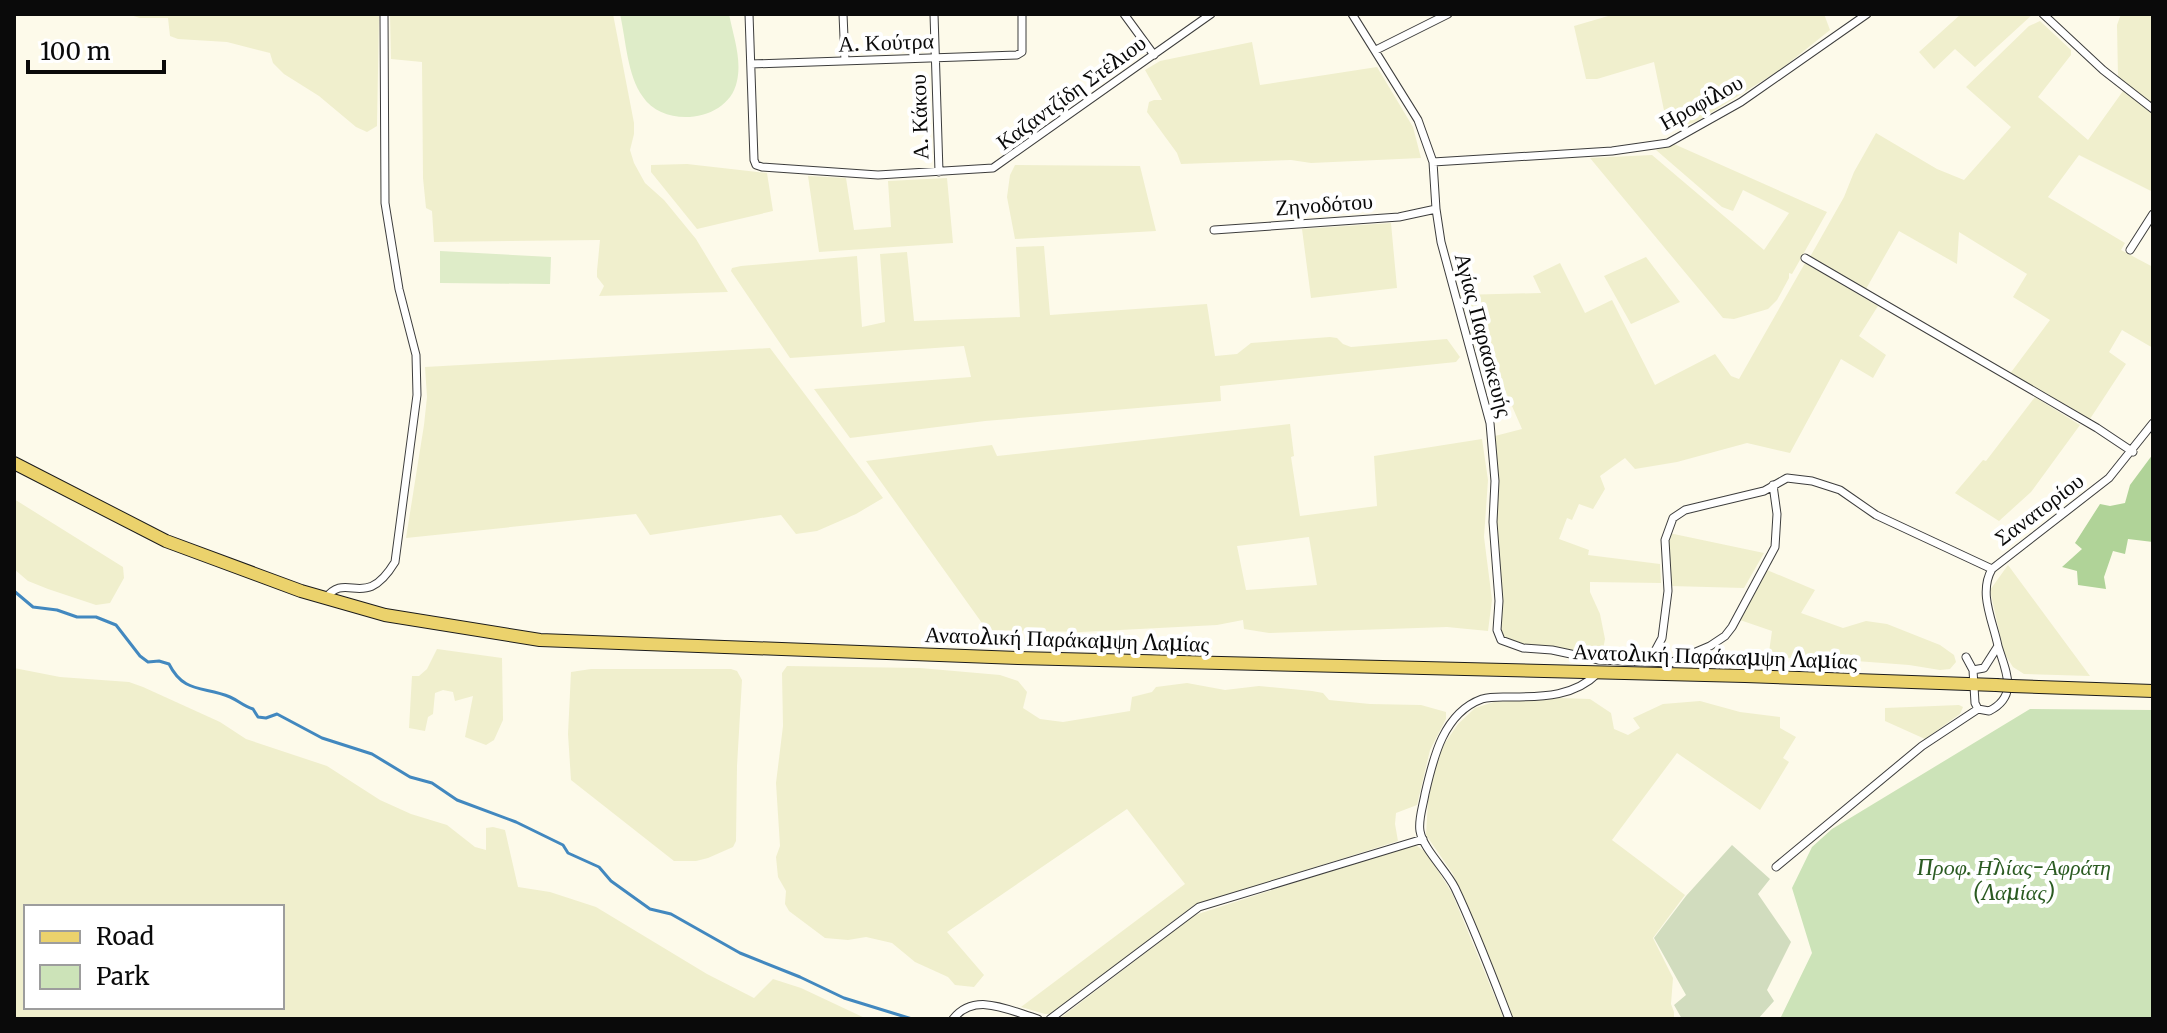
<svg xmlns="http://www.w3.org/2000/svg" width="2167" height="1033" viewBox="0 0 2167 1033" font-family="Merriweather,serif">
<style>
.farmland{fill:#f0efcd;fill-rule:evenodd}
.green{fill:#cce3b8}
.forest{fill:#b0d398}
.cemetery{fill:#d1dcbe}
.pitch{fill:#deecc8}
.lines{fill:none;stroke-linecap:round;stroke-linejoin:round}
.stream{stroke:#4288bf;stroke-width:3}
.minor-casing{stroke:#3d3d3d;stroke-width:9}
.primary-casing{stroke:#1b1b1b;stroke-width:14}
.minor{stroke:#fff;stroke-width:7}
.primary{stroke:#ebd26c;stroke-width:12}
.primary-bridge-casing{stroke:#1b1b1b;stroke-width:14;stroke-linecap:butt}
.primary-bridge{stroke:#ebd26c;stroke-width:12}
.labels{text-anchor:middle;stroke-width:8;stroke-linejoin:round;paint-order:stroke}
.street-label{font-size:22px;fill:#0a0a0a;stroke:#fff}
.park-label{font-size:22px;font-style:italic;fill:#2b5b22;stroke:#fff}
</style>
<rect width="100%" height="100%" fill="#fdfaea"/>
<path class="farmland" d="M127,14H379L377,126L367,132L356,127L319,96L284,74L273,63L270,53L227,42L178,39L170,36L168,18H140Z
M390,14H613L634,123V134L630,150L634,163L645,183L664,200L696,239L728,292L599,296L604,286L597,277V271L600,240L434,242L432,211L426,208L423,178L422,62L391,59Z
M1615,14H1824L1830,30L1780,70L1696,122L1674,128L1666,120L1654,62L1597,79H1586L1574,26Z
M1961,14H2033L1975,67L1955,49L1934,69L1919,52Z
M2121,14H2153V106L2118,77L2117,25Z
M2040,21L2071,50V55L2038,97L2088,140L2123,91L2153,114V192L2079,155L2048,197L2125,243L2121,250L2153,267V348L2122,330L2109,352L2126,364L2088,422L2009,375L2050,320L2013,297L2027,274L1959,232L1957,264L1899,231L1866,289L1810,257L1844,197L1854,172L1876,133L1937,169L1964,180L2011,127L1966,87L2029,26Z
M1252,42L1260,85L1377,67L1413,127L1421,158L1311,163L1291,160L1181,164L1177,153L1147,112L1149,102L1154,100H1162L1145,70L1160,61Z
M1674,144L1827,212L1792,274L1789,273V278L1777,300L1768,309L1734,319L1723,318L1590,158L1652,155L1764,250L1789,213L1743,190L1733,211L1722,207L1656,150Z
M687,164L767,173L773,211L697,229L651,172V165Z
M1015,165L1140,166L1156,231L1015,239L1007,197L1010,175Z
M808,176L846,178L854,230L891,227L888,181L947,178L953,243L819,252Z
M1391,223L1397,288L1311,298L1302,229Z
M1044,246L1050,315L1207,304L1215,356L1237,354L1251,343L1330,337L1337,338L1343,344L1351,347L1447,339L1460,357L1456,362L1220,386L1221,401L985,421L850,438L814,389L971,377L964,346L790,358L731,271L732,268L741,266L857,256L862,327L885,322L880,254L907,252L914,321L1020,317L1016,247Z
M1646,257L1680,302L1631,324L1604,276Z
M1560,263L1585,313L1612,300L1655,385L1715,354L1731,376L1739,379L1805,263L1878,306L1859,336L1886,355L1873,378L1841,359L1790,453L1747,443L1677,462L1635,469L1625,458L1600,476L1605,489L1593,509L1579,504L1572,520L1567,518L1559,539L1589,550L1588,555L1660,564L1661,583L1590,582V592L1600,614L1605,639L1601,659L1508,643L1500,638L1491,437L1522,429L1495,367L1482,370L1460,295L1541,293L1533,276Z
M770,348L883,498L856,514L817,531L796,534L781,515L650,535L636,514L406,538L424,425L427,397L425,367Z
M2035,397L2080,425L2031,492L1999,521L1955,493L1983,460L1986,461Z
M1290,424L1294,456L1291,457L1300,516L1377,506L1374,456L1482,439L1488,480L1484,537L1492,600L1488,631L1447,627L1269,633L1244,629L1243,620L1217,625L1081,632L987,630L866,461L992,445L997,456ZM1309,537L1317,585L1246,590L1237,546Z
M14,499L123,567L124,578L110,603L96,605L48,589L28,581L14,569Z
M1669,533L1764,553L1744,588L1670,586L1667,545Z
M2008,565L2090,676L2024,674L2013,667L2004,653L1990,590Z
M1767,570L1815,590L1801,613L1843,628L1866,621L1887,624L1940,645L1954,655L1956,662L1950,669L1940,670L1909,665L1803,657L1768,659L1772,631L1740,620Z
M437,649L502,658L503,720L494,740L486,745L465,737L473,696L455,701L453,692L443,690L435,693L433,714L428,717L425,731L409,728L412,676H419L427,669Z
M787,666L920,668L1000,675L1018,681L1027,692L1023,708L1040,719L1063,722L1130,711L1132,697L1152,692L1156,687L1187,683L1225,690L1259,686L1312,691L1323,693L1329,700L1370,704L1421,705L1446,712V719L1430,750L1417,805L1396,813L1395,824L1398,841L1193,906L1052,1014H1045L1021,1007L1185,884L1127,809L947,932L984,975L974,987L955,985L948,977L915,962L892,943L866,937L848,940L825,938L789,911L785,904L786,891L778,877L776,857L780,846L776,783L783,726L782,673Z
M14,668L60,677L129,682L143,687L220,722L246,739L327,766L380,800L411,814L447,825L475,847L486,850V828L493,827L505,830L518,887L550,892L596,907L707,974L754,998L773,979L801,988L867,1019H14ZM26,907H282V1007H26Z
M731,669L737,671L742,680L737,766L736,841L733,847L708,858L696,861H674L571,780L568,734L571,672L591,669Z
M1559,698L1590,699L1611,713L1614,729L1628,735L1640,728L1633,718L1663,704L1700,701L1740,712L1780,717V728L1796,737L1783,758L1789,762L1760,810L1677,753L1612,840L1685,895L1653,938L1673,978L1671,1004L1674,1012V1019H1512L1453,874L1426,835L1428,801L1438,753L1458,724L1475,708L1494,702Z
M1959,705L1963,707L1960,714L1925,739L1885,721V708Z
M1414,844L1427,853L1452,893L1504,1019H1059L1195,915Z"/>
<path class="green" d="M2030,709L2153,710V1019H1780L1812,953L1792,888L1812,847L1832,829Z"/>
<path class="forest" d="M2153,454V542L2128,539L2125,554L2113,551L2104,577L2106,589L2078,585L2077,571L2062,567L2082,549L2075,543L2100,504L2110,506L2125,503L2130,485Z"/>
<path class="cemetery" d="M1732,845L1770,879L1758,894L1791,942L1767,990L1774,1001L1758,1019H1682L1674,1005L1686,995L1654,938L1686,896Z"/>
<path class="pitch" d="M620,14H729C733,35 742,59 737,81C729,122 664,129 643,97C627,75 626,40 620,14Z
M440,251L551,257L550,284L440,283Z"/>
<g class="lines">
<path class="stream" d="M14,591L33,607L57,610L77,617H96L116,625L140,656L148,662L159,661L169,664C184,694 204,686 230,697C239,701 243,706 253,709L258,717L266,718L277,714L322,738L372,754L410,777L432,783L457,800L516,822L563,845L568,853L599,867L611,881L650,909L671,914L740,953L800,977L844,998L912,1019"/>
<defs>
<path id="minor" d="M749,14L754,160L756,165L762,167L878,175L993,168L1211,14
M843,14L845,61
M934,14L939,172
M1124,14L1154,55
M1352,14L1418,120L1433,162L1436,209L1441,242L1490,423L1495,481L1493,522L1499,601L1497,630L1501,640L1523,648L1552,650L1599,660L1670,663L1710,646L1725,636L1732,627L1775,547L1777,514L1773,485
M2043,14L2103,70L2153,109
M1376,50L1448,14
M751,64L1017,55L1022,52V14
M1433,162L1612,151L1668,143L1741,102L1867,14
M1214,230L1399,217L1436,209
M2130,250L2153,214
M1805,258L2097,428L2133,452
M325,599C347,569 364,613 395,562L417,395L416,355L399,289L385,203L384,14
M1966,657L1973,670L1975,703L1978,709
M1645,660L1655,651L1662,638L1668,591L1665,540L1673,518L1685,510L1764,491L1787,478L1812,481L1840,490L1876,515L1992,569
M1973,670L1984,668L1998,646C1993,621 1978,593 1992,569L2109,478L2153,423
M1776,867L1922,746L1978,709L1989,711C2019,696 2006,672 1998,646
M953,1019C975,991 1010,1011 1038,1019
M1050,1019L1199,907L1423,839
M1509,1019C1492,975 1475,930 1455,888C1447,871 1423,849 1420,831C1418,820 1423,806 1425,794C1433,759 1443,713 1482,699C1492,696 1503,697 1513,697C1544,697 1575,696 1598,673"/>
<path id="primary" d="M14,463L166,541L301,591L385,615L540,640L1018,658L1745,676L1996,685
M2012,686L2153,691"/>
</defs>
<use href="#minor" class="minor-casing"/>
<use href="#primary" class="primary-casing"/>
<use href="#minor" class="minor"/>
<use href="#primary" class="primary"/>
<defs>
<path id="primary-bridge" d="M1996,685L2012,686"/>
</defs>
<use href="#primary-bridge" class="primary-bridge-casing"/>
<use href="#primary-bridge" class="primary-bridge"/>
</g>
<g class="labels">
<g class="street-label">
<text transform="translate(886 42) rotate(-2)" y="8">Α. Κούτρα</text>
<text transform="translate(1071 92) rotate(-36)" y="8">Καζαντζίδη Στέλιου</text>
<text transform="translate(1701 102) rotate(-29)" y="8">Ηροφίλου</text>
<text transform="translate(919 117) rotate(-92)" y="8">Α. Κάκου</text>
<text transform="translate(1324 204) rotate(-4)" y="8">Ζηνοδότου</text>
<text transform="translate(1484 335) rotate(75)" y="8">Αγίας Παρασκευής</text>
<text transform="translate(2039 509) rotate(-37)" y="8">Σανατορίου</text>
<text transform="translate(1067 639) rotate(2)" y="8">Ανατολική Παράκαμψη Λαμίας</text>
<text transform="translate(1715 656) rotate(2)" y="8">Ανατολική Παράκαμψη Λαμίας</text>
</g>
<g class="park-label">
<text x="2014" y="875">Προφ. Ηλίας-Αφράτη<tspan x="2014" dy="25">(Λαμίας)</tspan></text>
</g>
</g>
<rect width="2167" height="1033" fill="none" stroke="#0a0a0a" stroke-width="32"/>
<rect x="24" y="905" width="260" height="104" fill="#ffffff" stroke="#9d9d9d" stroke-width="2"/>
<rect x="40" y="931" width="40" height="12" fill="#ebd26c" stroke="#9d9d9d" stroke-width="2"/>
<text x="96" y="945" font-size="24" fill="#0a0a0a">Road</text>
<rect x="40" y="965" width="40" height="24" fill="#cce3b8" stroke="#9d9d9d" stroke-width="2"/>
<text x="96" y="985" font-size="24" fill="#0a0a0a">Park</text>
<path d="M28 60v12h136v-12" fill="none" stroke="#0a0a0a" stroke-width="4"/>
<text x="40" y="60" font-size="24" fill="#0a0a0a" stroke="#ffffff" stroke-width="6" paint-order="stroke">100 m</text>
</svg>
